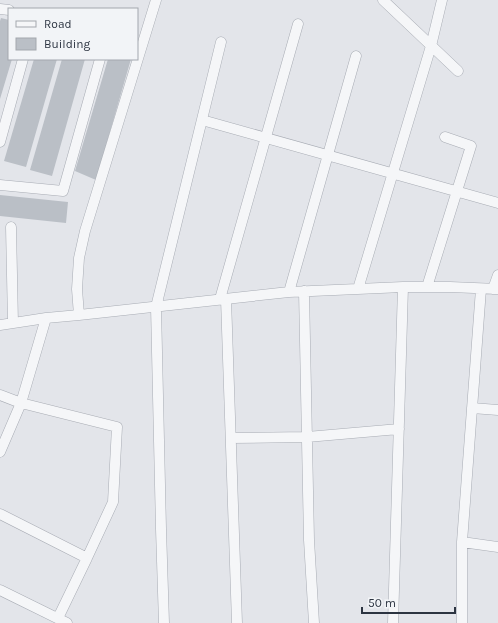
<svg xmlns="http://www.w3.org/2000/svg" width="498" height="623" viewBox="0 0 498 623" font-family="Karla,sans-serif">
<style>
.building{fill:#babfc6}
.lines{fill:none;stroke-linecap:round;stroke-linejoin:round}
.minor-casing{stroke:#a8acb4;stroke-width:11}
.minor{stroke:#f5f6f8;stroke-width:10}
</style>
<rect width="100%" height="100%" fill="#e3e5ea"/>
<path class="building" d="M1,18L9,20V59H12L0,99V21Z
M34,59H57L26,167L4,161Z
M62,59H85L52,176L30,170Z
M108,59H131L96,180L75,171Z
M0,195L68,202L66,223L0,216Z"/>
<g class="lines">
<defs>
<path id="minor" d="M383,0L458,71
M0,9L9,10
M202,120L498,203
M0,142L23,59
M0,185L63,191L100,59
M11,227L13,323
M427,287L471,146L445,137
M358,289L431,46L442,0
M493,289L498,275
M304,291L309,540L314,623
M289,292L356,56
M220,299L298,24
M226,299L237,623
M79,315L77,289L79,258L85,231L156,0
M0,325L46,318L79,315L289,292L403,287H450L498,289
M0,395L21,403L117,427L113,502L87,558L0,514
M472,408L498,410
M231,438L307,437L399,429
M0,452L21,403L46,318
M462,542L498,547
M0,590L67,623
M58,618L87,558
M164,623L161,529L156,307L221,42
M393,623L403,287
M462,623V542L481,289"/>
</defs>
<use href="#minor" class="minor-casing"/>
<use href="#minor" class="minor"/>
</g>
<rect x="8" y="8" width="130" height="52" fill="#f2f4f7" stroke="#a3a7ae"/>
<rect x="16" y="21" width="20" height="6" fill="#f5f6f8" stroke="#a3a7ae"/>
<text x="44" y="28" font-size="12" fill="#2c3441">Road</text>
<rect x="16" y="38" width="20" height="12" fill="#babfc6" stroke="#a3a7ae"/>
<text x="44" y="48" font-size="12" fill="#2c3441">Building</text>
<path d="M362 607v6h93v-6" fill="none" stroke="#2c3441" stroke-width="2"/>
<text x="368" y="607" font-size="12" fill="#2c3441" stroke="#f2f4f7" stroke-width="3" paint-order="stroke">50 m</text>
</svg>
